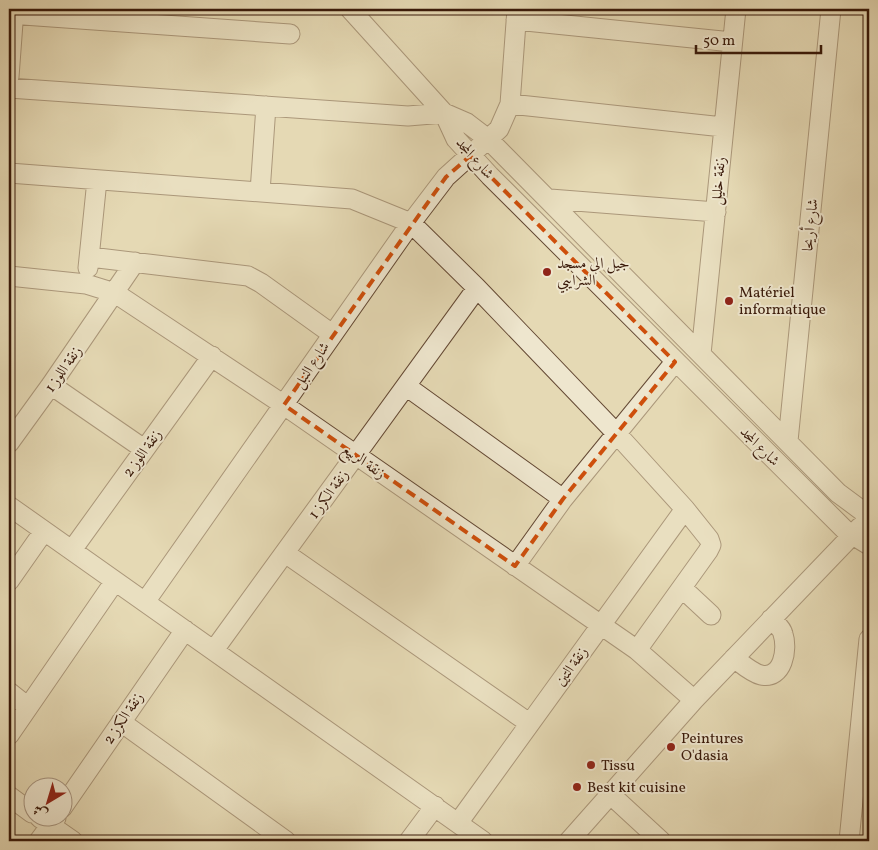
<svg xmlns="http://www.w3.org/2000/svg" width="878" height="850" viewBox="0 0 878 850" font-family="Vollkorn,Amiri,serif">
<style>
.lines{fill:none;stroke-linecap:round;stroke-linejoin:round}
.street-casing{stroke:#644934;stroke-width:21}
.street{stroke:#eee6ce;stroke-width:19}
.marked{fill:none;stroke:#ce4f0c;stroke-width:4;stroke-dasharray:10 6;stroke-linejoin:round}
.poi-dot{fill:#8f2418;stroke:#eee6ce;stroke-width:2}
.labels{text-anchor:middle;stroke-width:4;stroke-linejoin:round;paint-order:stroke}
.street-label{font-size:15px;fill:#391909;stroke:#eee6ce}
.poi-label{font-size:15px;fill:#391909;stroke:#eee6ce;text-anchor:start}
</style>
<rect width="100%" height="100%" fill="#e5d9b4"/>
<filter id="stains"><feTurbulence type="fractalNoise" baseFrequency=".004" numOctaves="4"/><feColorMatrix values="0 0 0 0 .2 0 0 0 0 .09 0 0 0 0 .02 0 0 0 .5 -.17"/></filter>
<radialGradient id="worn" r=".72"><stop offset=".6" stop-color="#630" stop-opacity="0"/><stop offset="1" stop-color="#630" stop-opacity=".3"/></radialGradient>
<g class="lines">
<defs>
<path id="street" d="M350,9L444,113L456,139L490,176L846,531L869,545
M9,14L290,34
M516,20L732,42
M9,77L14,9
M9,88L408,116L444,113L467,123L488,139L838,493L869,516
M510,104L723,127
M9,173L352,199L411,223L477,288L616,433L685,509L709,539L711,545L708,551L637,650
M260,192L266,106
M550,199L716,212
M90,257L248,276L261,283L332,334
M88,268L97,180
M9,276L86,284L115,293L284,405L637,650L694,700
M701,354L736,9
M51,385L144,449
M406,386L563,499
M788,441L831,9
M9,443L51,385L135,262
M9,506L483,841
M72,550L212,356
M285,553L529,723
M515,566L563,499L675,362
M9,581L44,531
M682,588L711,615
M145,602L411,223L446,177L499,129L510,104L517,9
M214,650L477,288
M734,658C742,664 752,673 761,675C783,680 788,649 783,634C782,628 775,623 771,619
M9,692L28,707
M121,722L286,841
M9,735L115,581
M610,794L661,841
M9,796L32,813
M62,808L185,630
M40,818L73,841
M458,823L685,509
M39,841L56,818
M409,841L435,806
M569,841L694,700L860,527
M849,841L869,639"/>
</defs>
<use href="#street" class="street-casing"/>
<use href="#street" class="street"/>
</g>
<path d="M0 0H878V850H0ZM470,156L675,362L563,499L515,566L284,405L446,177Z" fill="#e5d9b4" fill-opacity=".55" fill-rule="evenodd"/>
<path class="marked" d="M470,156L675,362L563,499L515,566L284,405L446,177Z"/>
<g class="poi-dot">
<circle cx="547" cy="272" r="5"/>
<circle cx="729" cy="301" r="5"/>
<circle cx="671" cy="747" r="5"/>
<circle cx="591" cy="765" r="5"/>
<circle cx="577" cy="787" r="5"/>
</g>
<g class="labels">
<g class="street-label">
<text transform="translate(475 158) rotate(49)" y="5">شارع المجد</text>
<text transform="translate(718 181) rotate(-85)" y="5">زنقة خليل</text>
<text transform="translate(810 225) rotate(-84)" y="5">شارع أريحا</text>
<text transform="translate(311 365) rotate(-56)" y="5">شارع النبل</text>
<text transform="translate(63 369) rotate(-55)" y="5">زنقة اللوز 1</text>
<text transform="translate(760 446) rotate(45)" y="5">شارع المجد</text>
<text transform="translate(142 453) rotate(-54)" y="5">زنقة اللوز 2</text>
<text transform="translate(364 461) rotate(35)" y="5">زنقة الربيع</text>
<text transform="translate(328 494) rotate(-54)" y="5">زنقة الكرز 1</text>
<text transform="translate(571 666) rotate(-54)" y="5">زنقة التين</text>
<text transform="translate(123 718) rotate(-56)" y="5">زنقة الكرز 2</text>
</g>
<g class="poi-label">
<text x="557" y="268">جيل الي مسجد<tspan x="557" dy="17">الشرايبي</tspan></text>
<text x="739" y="297">Matériel<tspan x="739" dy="17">informatique</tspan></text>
<text x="681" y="743">Peintures<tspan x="681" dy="17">O'dasia</tspan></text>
<text x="601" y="770">Tissu</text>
<text x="587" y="792">Best kit cuisine</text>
</g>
</g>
<rect width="878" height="850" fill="none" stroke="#e5d9b4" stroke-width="30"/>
<rect x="10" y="10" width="858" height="830" fill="none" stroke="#391909" stroke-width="2.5"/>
<rect x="15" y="15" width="848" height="820" fill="none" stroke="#391909"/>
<g transform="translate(48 802) rotate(218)"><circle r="24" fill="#eee6ce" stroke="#a6947f"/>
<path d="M0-4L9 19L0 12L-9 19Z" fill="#8f2418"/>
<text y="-8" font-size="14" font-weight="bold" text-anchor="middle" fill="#391909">ش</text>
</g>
<path d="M696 45v8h125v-8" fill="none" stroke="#391909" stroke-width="2.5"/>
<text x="703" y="45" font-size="15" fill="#391909" stroke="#eee6ce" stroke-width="4" paint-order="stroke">50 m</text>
<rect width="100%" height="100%" filter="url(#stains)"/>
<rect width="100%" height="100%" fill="url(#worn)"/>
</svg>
